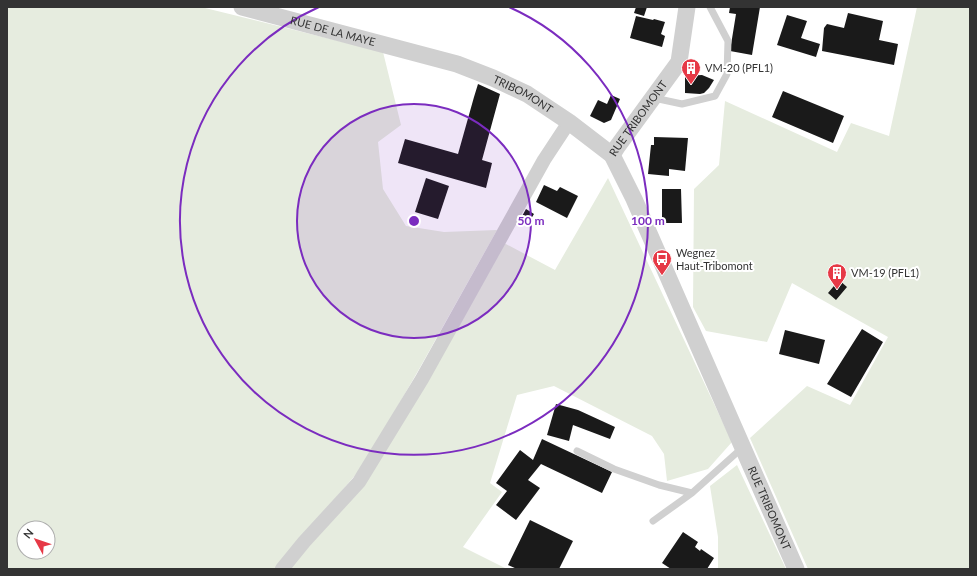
<svg xmlns="http://www.w3.org/2000/svg" width="977" height="576" viewBox="0 0 977 576" font-family="Lato,sans-serif">
<style>
.green{fill:#e6ecdf;fill-rule:evenodd}
.building{fill:#1a1a1a}
.lines{fill:none;stroke-linecap:round;stroke-linejoin:round}
.service{stroke:#d0d0d0;stroke-width:7}
.minor{stroke:#d0d0d0;stroke-width:14}
.tertiary{stroke:#d0d0d0;stroke-width:17}
.ring{fill:none;stroke:#7b2cbf;stroke-width:2}
.labels{text-anchor:middle;stroke-width:4;stroke-linejoin:round;paint-order:stroke}
.street-label{font-size:11px;fill:#333;stroke:#fff}
.poi-label{font-size:11px;fill:#333;stroke:#fff;text-anchor:start}
.centre{fill:#7b2cbf;stroke:#fff;stroke-width:2}
.ring-label{font-size:12px;text-anchor:middle;font-weight:bold;fill:#7b2cbf;stroke:#fff;stroke-width:4;stroke-linejoin:round;paint-order:stroke}
</style>
<rect width="100%" height="100%" fill="#fff"/>
<path class="green" d="M7,7H201L383,52L401,125L378,142L383,189L406,226L444,232L497,230L418,371L363,466L275,569H7ZM24,528H48V552H24Z
M917,7H970V569H808L750,438L807,386L850,405L888,337L792,283L767,342L706,331L693,307L694,189L719,165L725,101L837,152L851,123L889,136Z
M608,178L732,442L708,469L667,481L664,454L652,436L554,386L517,395L490,483L502,492L463,547L507,569H289L369,478L504,243L555,270Z
M737,465L786,569H718V537L710,486Z"/>
<path class="building" d="M636,7H647L644,16L634,13Z
M730,7H760L752,55L730,51L736,14L729,13Z
M848,13L883,21L879,40L898,44L894,65L822,51L824,28L827,24L844,28Z
M787,15L807,21L801,38L820,44L816,57L777,45Z
M636,16L653,20L654,19L665,22L661,34L665,36L662,47L630,38Z
M702,75L714,80L709,88L704,93L700,94L685,93V76Z
M478,84L500,94L482,160L492,163L486,188L398,163L405,139L458,154L474,97Z
M783,91L844,116L833,143L772,117Z
M611,95L620,99L611,120L604,123L590,116L598,100L607,104Z
M654,137L688,138L685,171L669,169V176L648,174L651,145H654Z
M426,178L449,186L438,219L415,212Z
M544,185L557,191L560,187L578,196L567,218L536,202Z
M662,189H681L682,223H662Z
M526,209L534,214L529,222L521,218Z
M839,280L847,287L836,300L828,293Z
M862,329L883,342L851,397L827,384Z
M785,330L825,340L819,364L779,354Z
M556,404L578,410L615,427L610,439L573,425L569,441L547,435Z
M542,439L612,472L602,493L541,464L528,480L540,488L516,520L496,505L507,491L496,483L520,450L533,460Z
M530,520L573,541L559,569H517L508,565Z
M683,532L698,542L695,547L700,551L701,549L714,558L707,569H690L689,568L688,569H671L662,563Z"/>
<g class="lines">
<path class="service" d="M654,98L682,104L715,96L727,74L728,41L710,7
M577,451L614,469L659,485L692,493L742,448
M653,521L692,493"/>
<path class="minor" d="M282,569L304,542L359,482L422,379L544,160L569,122"/>
<g class="tertiary">
<path id="s1" d="M242,7L457,64L493,78L527,94L569,122L612,155L634,199L796,569"/>
<path id="s2" d="M612,155L617,147L679,62L687,7"/>
</g>
</g>
<circle cx="414" cy="221" r="117" fill="#7b2cbf" fill-opacity=".12"/>
<g class="ring">
<circle cx="414" cy="221" r="117"/>
<path d="M509 7A234 234 0 1 1 319 7"/>
</g>
<defs>
<symbol id="building-pin" viewBox="-11 -11 22 30"><path d="M0 17L-7.5 6A9.5 9.5 0 1 1 7.5 6Z" fill="#e63946" stroke="#fff"/><path d="M-4-6H4V6H1V3H-1V6H-4ZM-2.5-4.3h1.7v1.8h-1.7ZM.8-4.3h1.7v1.8H.8ZM-2.5-1h1.7V.8h-1.7ZM.8-1h1.7V.8H.8Z" fill="#fff"/></symbol>
<symbol id="bus-pin" viewBox="-11 -11 22 30"><path d="M0 17L-7.5 6A9.5 9.5 0 1 1 7.5 6Z" fill="#e63946" stroke="#fff"/><path d="M-5-6H5V4H4V6H2V4H-2V6H-4V4H-5ZM-3.5-4V0h7V-4ZM-3.5 1.2v1.5H-2V1.2ZM2 1.2v1.5H3.5V1.2Z" fill="#fff"/></symbol>
</defs>
<g fill-rule="evenodd">
<use href="#building-pin" x="680" y="57" width="22" height="30"/>
<use href="#bus-pin" x="651" y="248" width="22" height="30"/>
<use href="#building-pin" x="826" y="262" width="22" height="30"/>
</g>
<g class="labels">
<g class="street-label">
<text dy="4" stroke="none"><textPath href="#s1" startOffset="94">RUE DE LA MAYE</textPath></text>
<text dy="4" stroke="none"><textPath href="#s1" startOffset="295">TRIBOMONT</textPath></text>
<text dy="4" stroke="none"><textPath href="#s2" startOffset="45">RUE TRIBOMONT</textPath></text>
<text dy="4" stroke="none"><textPath href="#s1" startOffset="790">RUE TRIBOMONT</textPath></text>
</g>
<g class="poi-label">
<text x="705" y="72">VM-20 (PFL1)</text>
<text x="676" y="257">Wegnez<tspan x="676" dy="13">Haut-Tribomont</tspan></text>
<text x="851" y="277">VM-19 (PFL1)</text>
</g>
</g>
<circle cx="414" cy="221" r="6" class="centre"/>
<g class="ring-label">
<text x="531" y="225">50 m</text>
<text x="648" y="225">100 m</text>
</g>
<rect width="977" height="576" fill="none" stroke="#333333" stroke-width="16"/>
<g transform="translate(36 540) rotate(310)"><circle r="19" fill="#ffffff" stroke="#adadad"/>
<path d="M0-3L7 15L0 10L-7 15Z" fill="#e63946"/>
<text y="-6" font-size="11" font-weight="bold" text-anchor="middle" fill="#333333">N</text>
</g>
</svg>
